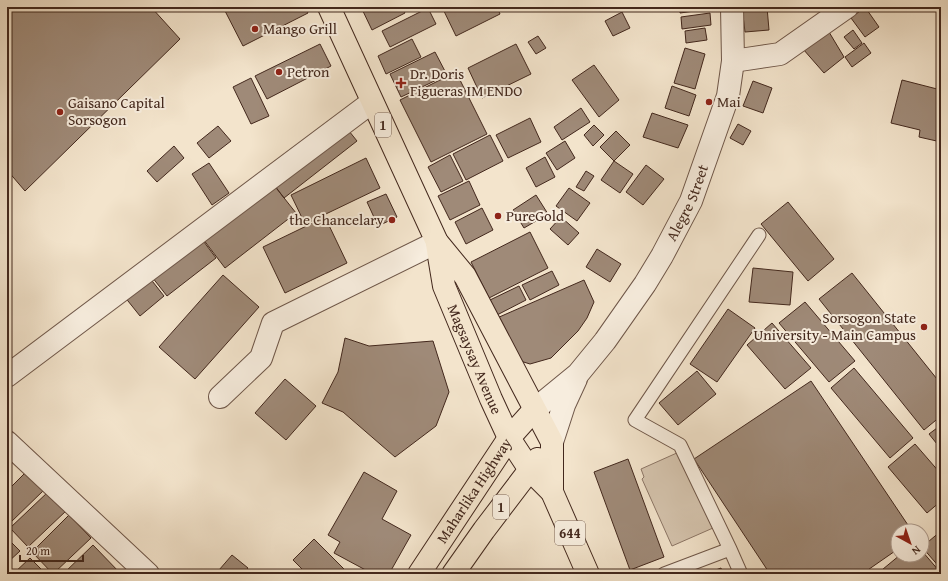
<svg xmlns="http://www.w3.org/2000/svg" width="948" height="581" viewBox="0 0 948 581" font-family="'Gentium Book Plus',serif">
<style>
.grass{fill:#d5c4ae;stroke:#8c7666}
.building{fill:#9f8a78;stroke:#43281d}
.lines{fill:none;stroke-linecap:round;stroke-linejoin:round}
.service-casing{stroke:#6f5749;stroke-width:15}
.minor-casing{stroke:#6f5749;stroke-width:24}
.tertiary-casing{stroke:#6f5749;stroke-width:24}
.primary-casing{stroke:#43281d;stroke-width:24}
.service{stroke:#f7edde;stroke-width:13}
.minor{stroke:#f7edde;stroke-width:22}
.tertiary{stroke:#f7edde;stroke-width:22}
.primary{stroke:#f3e4cc;stroke-width:22}
.poi-dot{fill:#8f2418;stroke:#f7edde;stroke-width:1.5}
.labels{text-anchor:middle;stroke-width:4;stroke-linejoin:round;paint-order:stroke}
.shield{fill:#f7edde;stroke:#796357;stroke-width:1}
.shield-label{font-size:14px;font-weight:bold;fill:#43281d}
.poi-label{font-size:15px;fill:#43281d;stroke:#f7edde;text-anchor:start}
.street-label{font-size:15px;fill:#43281d;stroke:#f7edde}
</style>
<rect width="100%" height="100%" fill="#f3e4cc"/>
<filter id="stains"><feTurbulence type="fractalNoise" baseFrequency=".005" numOctaves="4"/><feColorMatrix values="0 0 0 0 .2 0 0 0 0 .09 0 0 0 0 .02 0 0 0 .5 -.17"/></filter>
<radialGradient id="worn" r=".72"><stop offset=".6" stop-color="#630" stop-opacity="0"/><stop offset="1" stop-color="#630" stop-opacity=".3"/></radialGradient>
<path class="grass" d="M679,452L713,528L672,546L642,479L644,477L641,469Z"/>
<path class="building" d="M7,7H151L180,39L25,191L7,170Z
M223,7H305L308,13L243,46Z
M361,7H402L405,13L372,30Z
M442,7H497L500,14L456,36Z
M680,7H708L709,9L680,13Z
M742,7H767L769,30L745,32Z
M865,7L879,27L865,37L851,18Z
M428,8L436,24L390,47L382,31Z
M622,12L630,28L613,36L605,21Z
M710,13L711,25L682,29L681,17Z
M705,28L707,40L686,43L685,31Z
M853,30L862,43L854,49L844,37Z
M829,32L844,57L824,73L803,49Z
M538,36L546,48L536,54L528,42Z
M412,39L421,57L386,74L378,56Z
M864,43L871,53L852,67L845,57Z
M320,44L331,66L267,99L255,76Z
M516,44L531,74L482,98L468,68Z
M685,48L705,54L695,89L674,83Z
M435,52L447,75L401,97L390,74Z
M594,65L619,100L599,117L572,80Z
M456,72L487,134L431,162L400,100Z
M251,78L269,116L251,124L233,87Z
M902,80L941,90V142L919,137L920,130L891,123Z
M753,81L772,88L763,113L743,106Z
M672,86L696,95L689,116L665,108Z
M581,108L590,122L562,140L554,127Z
M652,113L688,125L678,148L643,137Z
M530,118L541,142L508,158L496,135Z
M738,124L751,131L743,145L730,138Z
M594,125L604,135L593,146L584,135Z
M218,126L231,141L209,158L197,143Z
M345,126L357,141L284,198L272,182Z
M616,131L630,145L614,161L600,147Z
M490,135L503,161L466,180L453,154Z
M565,141L575,158L557,170L546,153Z
M174,146L184,158L157,182L147,171Z
M450,155L463,181L441,192L428,167Z
M545,157L555,177L536,187L526,168Z
M366,158L380,188L305,224L291,195Z
M614,161L633,174L620,193L601,180Z
M209,163L229,193L212,205L192,174Z
M646,165L664,179L643,205L626,192Z
M586,171L594,176L584,191L576,187Z
M469,181L480,205L450,220L438,196Z
M273,184L296,213L225,268L203,239Z
M569,188L590,203L577,221L556,206Z
M386,194L397,217L378,226L367,202Z
M536,195L548,214L524,228L513,210Z
M788,202L834,259L808,281L761,224Z
M482,208L493,230L466,244L455,222Z
M325,217L347,263L285,293L263,247Z
M561,217L579,233L568,245L550,229Z
M530,232L548,268L489,298L471,262Z
M201,238L216,258L167,296L152,277Z
M597,249L621,264L610,282L586,267Z
M753,268L793,272L790,305L749,302Z
M552,271L559,285L530,300L522,285Z
M852,273L941,384V416L924,430L819,299Z
M223,275L259,307L195,379L159,347Z
M149,277L164,296L140,316L124,296Z
M584,280L594,302L587,318L578,331L551,358L530,364L514,359L497,318Z
M519,286L526,300L497,315L490,300Z
M805,302L855,361L829,382L779,323Z
M728,309L755,328L717,382L690,364Z
M772,323L811,368L785,389L747,345Z
M345,338L369,346L433,341L449,392L436,426L395,457L343,412L322,403L338,372Z
M854,368L913,438L890,458L831,388Z
M697,371L716,394L678,425L659,403Z
M285,379L316,406L286,440L255,413Z
M811,381L912,531H898V549L862,574H770L694,459Z
M941,425V449L929,434Z
M915,444L941,474V501L927,513L888,467Z
M628,459L664,557L630,570L594,472Z
M26,472L44,490L10,523L7,520V491Z
M364,472L397,491L382,519L411,535L389,574H373L334,553L340,542L328,535Z
M49,491L67,510L28,547L10,528Z
M69,515L91,538L53,574L32,552Z
M941,531V569L922,547Z
M7,538L20,551L7,563Z
M314,539L349,574H307L293,560Z
M93,545L121,574H63Z
M922,551L940,572L938,574H877L900,555H922Z
M232,555L248,568L243,574H224L219,570Z
M30,558L46,574H13Z
M721,568L723,574H705Z"/>
<g class="lines">
<defs>
<path id="service" d="M730,549L680,445L635,420L759,235
M664,574L730,549L741,574"/>
<path id="minor" d="M733,61L780,54L847,7
M7,376L372,102
M220,397L261,358L273,323L437,242
M7,442L148,574"/>
<g id="tertiary">
<path id="s1" d="M534,410L578,374L605,341L645,284L662,256L691,201L728,96L733,61L732,7"/>
<path d="M552,442L564,405L576,379"/>
</g>
<g id="primary">
<path d="M329,7L437,242L465,276L552,442V492"/>
<path id="s2" d="M437,244L444,286L491,399L509,438L530,470L552,492L588,574"/>
<path id="s3" d="M419,574L509,438L534,410"/>
<path d="M453,574L484,530L538,459"/>
</g>
</defs>
<use href="#service" class="service-casing"/>
<use href="#minor" class="minor-casing"/>
<use href="#tertiary" class="tertiary-casing"/>
<use href="#primary" class="primary-casing"/>
<use href="#service" class="service"/>
<use href="#minor" class="minor"/>
<use href="#tertiary" class="tertiary"/>
<use href="#primary" class="primary"/>
</g>
<g class="poi-dot">
<circle cx="255" cy="29" r="4"/>
<circle cx="279" cy="72" r="4"/>
<path d="M399 77h4v4h4v4h-4v4h-4v-4h-4v-4h4z"/>
<circle cx="709" cy="102" r="4"/>
<circle cx="60" cy="112" r="4"/>
<circle cx="498" cy="216" r="4"/>
<circle cx="392" cy="220" r="4"/>
<circle cx="924" cy="327" r="4"/>
</g>
<g class="labels">
<g class="shield">
<rect x="375" y="113" width="16" height="24" rx="3"/>
<rect x="493" y="495" width="16" height="24" rx="3"/>
<rect x="555" y="521" width="30" height="24" rx="3"/>
</g>
<g class="shield-label">
<text x="383" y="130">1</text>
<text x="501" y="512">1</text>
<text x="570" y="538">644</text>
</g>
<g class="poi-label">
<text x="263" y="34">Mango Grill</text>
<text x="287" y="77">Petron</text>
<text x="410" y="79">Dr. Doris<tspan x="410" dy="17">Figueras IM ENDO</tspan></text>
<text x="717" y="107">Mai</text>
<text x="68" y="108">Gaisano Capital<tspan x="68" dy="17">Sorsogon</tspan></text>
<text x="506" y="221">PureGold</text>
<text x="384" y="225" text-anchor="end">the Chancelary</text>
<text x="916" y="323" text-anchor="end">Sorsogon State<tspan x="916" dy="17">University - Main Campus</tspan></text>
</g>
<g class="street-label">
<text dy="5" stroke="none"><textPath href="#s1" startOffset="261">Alegre Street</textPath></text>
<text dy="5" stroke="none"><textPath href="#s2" startOffset="122">Magsaysay Avenue</textPath></text>
<text dy="5" stroke="none"><textPath href="#s3" startOffset="100">Maharlika Highway</textPath></text>
</g>
</g>
<rect width="948" height="581" fill="none" stroke="#f3e4cc" stroke-width="24"/>
<rect x="8" y="8" width="932" height="565" fill="none" stroke="#43281d" stroke-width="2"/>
<rect x="12" y="12" width="924" height="557" fill="none" stroke="#43281d"/>
<g transform="translate(910 543) rotate(140)"><circle r="19" fill="#f7edde" stroke="#af9e91"/>
<path d="M0-3L7 15L0 10L-7 15Z" fill="#8f2418"/>
<text y="-6" font-size="11" font-weight="bold" text-anchor="middle" fill="#43281d">N</text>
</g>
<path d="M20 555v6h63v-6" fill="none" stroke="#43281d" stroke-width="2"/>
<text x="26" y="555" font-size="12" fill="#43281d" stroke="#f7edde" stroke-width="3" paint-order="stroke">20 m</text>
<rect width="100%" height="100%" filter="url(#stains)"/>
<rect width="100%" height="100%" fill="url(#worn)"/>
</svg>
